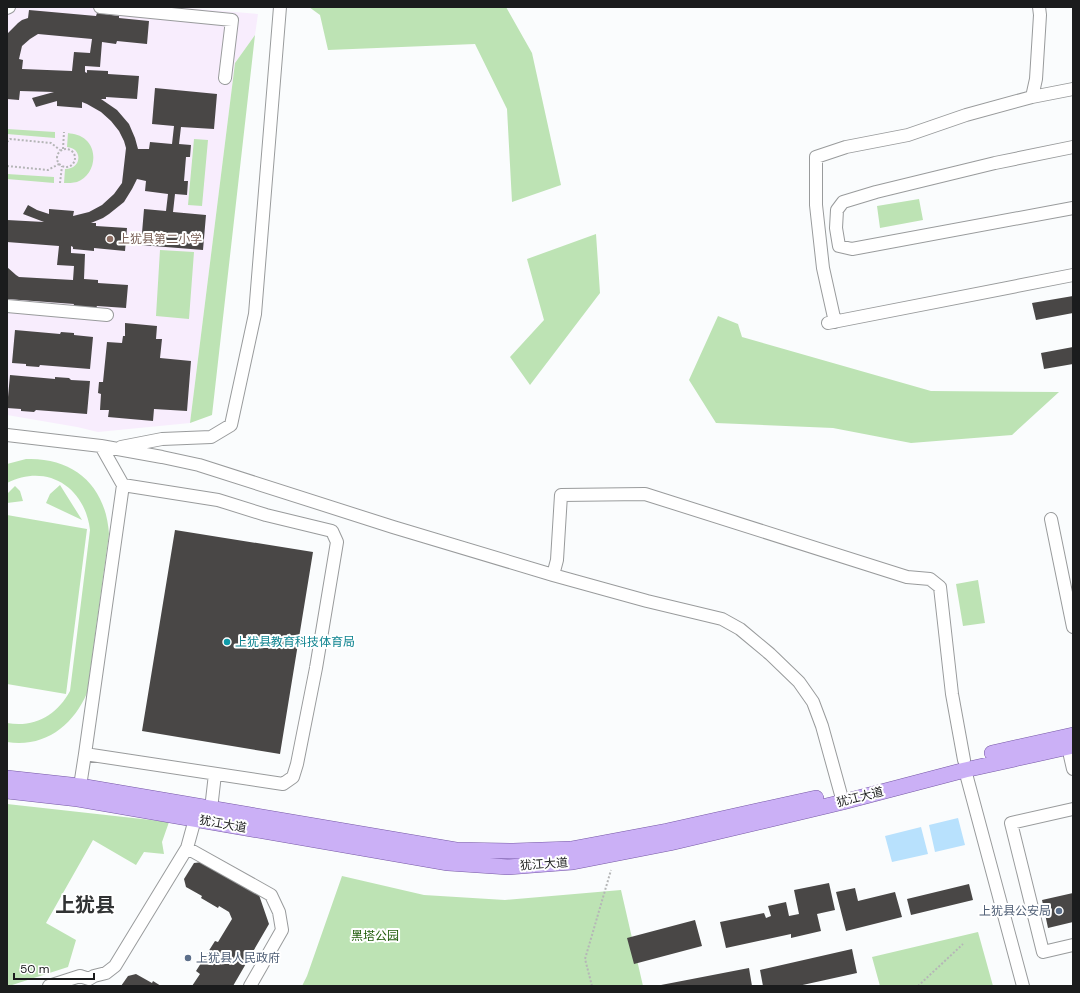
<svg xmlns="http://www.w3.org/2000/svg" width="1080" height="993" viewBox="0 0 1080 993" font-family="'DM Sans','Noto Sans SC',sans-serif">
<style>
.education{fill:#f8edfd}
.green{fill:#bde3b4}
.water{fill:#b8e1fd}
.building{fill:#494746;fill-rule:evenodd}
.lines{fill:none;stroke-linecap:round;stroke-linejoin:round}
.minor-casing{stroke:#999b9c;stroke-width:14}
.major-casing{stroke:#775aa6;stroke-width:16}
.path{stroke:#b5b6b7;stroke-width:2;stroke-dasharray:2 2;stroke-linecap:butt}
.minor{stroke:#fff;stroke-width:12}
.major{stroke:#cbb0f6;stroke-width:15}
.education-dot{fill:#8d6e63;stroke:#fff;stroke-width:1.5}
.culture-dot{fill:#0f9aa8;stroke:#fff;stroke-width:1.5}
.service-dot{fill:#5c6f8a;stroke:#fff;stroke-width:1.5}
.labels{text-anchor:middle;stroke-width:4;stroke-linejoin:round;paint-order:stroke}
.education-label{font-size:12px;fill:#785e54;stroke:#fff;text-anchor:start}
.culture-label{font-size:12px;fill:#0d838f;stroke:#fff;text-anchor:start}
.street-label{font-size:12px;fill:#1b1c1d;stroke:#fff}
.service-label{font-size:12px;fill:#4e5e75;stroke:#fff;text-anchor:end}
.park-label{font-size:12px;fill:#205d0b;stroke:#fff}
.town-label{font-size:20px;font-weight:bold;fill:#313334;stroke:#fff}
</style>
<rect width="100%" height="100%" fill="#fafcfd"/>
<path class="education" d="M7,7H174L258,14L255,35L235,63L190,423L98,432L77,427L7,415Z"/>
<path class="green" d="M309,7H506L532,53L561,185L512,202L507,109L475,44L328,50L320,15Z
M255,35L212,415L190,423L235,63Z
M7,129L55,132V138L7,134Z
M68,133C74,134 81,135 86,140C99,152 94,176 77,182C73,183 68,183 64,183L65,169C82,169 83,148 67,147Z
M194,139L208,140L202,206L188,205Z
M7,174L54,177V183L7,179Z
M919,199L923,220L880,228L877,206Z
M596,234L600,293L530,385L510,357L544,320L527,259Z
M160,250L194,252L189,319L156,316Z
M718,316L738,324L742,337L931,391L1059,392L1012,435L911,443L833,428L716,423L689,380Z
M26,459C74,457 106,486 109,534L87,693C73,726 44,748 7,742V723C35,728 57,715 70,691L90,530C85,487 47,463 7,483V464Z
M60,485L82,520L46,503L50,494Z
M15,486L20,491L23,501L7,503V494Z
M7,515L87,529L66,694L7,684Z
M978,580L985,623L963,626L956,584Z
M7,804L169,822L162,842L164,854L144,852L136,865L93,840L46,923L76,940L68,967L9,986H7Z
M342,876L424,895L505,900L621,890L643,986H302L307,976Z
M978,932L993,986H880L872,957Z"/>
<path class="water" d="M958,818L965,845L935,852L929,825Z
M921,827L928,854L892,862L885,836Z"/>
<path class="building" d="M29,10L96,16L97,13L119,16V18L149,21L147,44L117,41L116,44L102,42L100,67L85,66V72L87,73V70L108,71V74L139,76L137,99L106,97V99H101L117,110L129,124L135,138L138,149H149L150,142L172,144L174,126L152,124L155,88L217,94L214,129L181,127L179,144L191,145L190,157H186L184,181H188L187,195L175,194L173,212L206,215L203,250L141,245L144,209L166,211L168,194L145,191L146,181L137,179L132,189L124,202L109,214L103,218L91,223H96V226L127,228L125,251L94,248V251L73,249V247L71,246V253L85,254L84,279L98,280V283L128,285L126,308L97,306L96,308L73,307L74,304L7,299V267L16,275L19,277L73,280L74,266L57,265L59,246L7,242V220L44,222L23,214L28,205L37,210L49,214V209L74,211L73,216L89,212L102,205L114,194L122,183L126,148L124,141L119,131L111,121L101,112L87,104L82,102V108L57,106V101L36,107L32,98L54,92L20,91L19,100L7,99V34L18,23L22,20L28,18ZM38,34L92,39L90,53L74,52L72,71L22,69L23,60L19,59L22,46L30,39Z
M1073,296V313L1036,320L1032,303Z
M125,323L157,326L156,339H162L160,358L191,361L187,411L154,409L153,421L108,417L109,410H100L101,394L98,393L99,382H103L107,342L122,343L123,336H125Z
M15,330L60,334L61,332L74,333V335L93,337L90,369L40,365L39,367L26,366V364L12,363Z
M1073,347V364L1044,369L1041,353Z
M10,375L55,379V377L69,378L71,380L90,381L87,414L36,410L34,412L21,411V409L7,408Z
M175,530L313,552L280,754L142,731Z
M202,862L259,895L269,924L233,986H192L200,974L196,971L215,941L218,942L232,919L229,912L219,906L218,908L201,898L202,896L186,887L184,879L194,863Z
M829,883L835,910L817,914L821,931L791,938V934L726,948L720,922L764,913L766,918L771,916L768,906L786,902L789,916L799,914L794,890Z
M969,884L973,900L911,915L907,899Z
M855,888L858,901L895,892L902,917L846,931L836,892Z
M1073,893V922L1048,928L1042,900Z
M695,920L702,946L634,964L627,938Z
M852,949L857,973L798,986H763L760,970Z
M749,968L752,986H661V985Z
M136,974L152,983L153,981L161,986H121L128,976Z"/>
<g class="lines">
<defs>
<path id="minor" d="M100,7L232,20L225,78
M7,8L9,7
M1032,97L1073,89
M1073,147L995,163L876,192L843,202L837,210L836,228L839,246L852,249L1073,208
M7,306L107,315
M835,322L823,268L816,205V157L846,147L908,135L966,115L1032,97L1036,79L1040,15L1039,7
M828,323L1073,275
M7,435L101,446L162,457L199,465L393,527L553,575L647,601L722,619L740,629L770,654L799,682L813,702L822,726L843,802
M121,447L162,439L211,437L231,425L255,314L280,7
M1051,519L1073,627
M553,575L557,560L561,495L645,494L907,577L930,579L940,587L952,694L964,760
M1068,747L1073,769
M85,754L123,485
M965,770L1023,986
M80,786L85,754L283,784L293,777L297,764L316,668L337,542L332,531L266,515L218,500L123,485L101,446
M211,809L215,774
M1073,809L1011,823L1043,952L1073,945
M187,848L271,895L279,912L282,930L250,986
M49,986L80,976L89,979L94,976L106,973L115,966L187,848L195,819"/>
<path id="major" d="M992,753L1073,735
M7,778L80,786L456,850L513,851L571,849L667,831L816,798
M7,791L78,799L448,863L508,867L573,862L670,843L843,802L965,770L1073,746"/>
</defs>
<use href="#minor" class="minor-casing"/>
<use href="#major" class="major-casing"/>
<path class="path" d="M7,142L10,139L51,143L60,150
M57 158a9 9 0 1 1 18 0a9 9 0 1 1-18 0Z
M63,149L64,132
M7,166L48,170L59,164
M60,183L62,166
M592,986L585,959L611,870
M918,986L963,944"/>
<use href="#minor" class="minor"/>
<use href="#major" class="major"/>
</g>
<circle class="education-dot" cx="110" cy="239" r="4"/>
<circle class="culture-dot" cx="227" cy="642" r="4"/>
<g class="service-dot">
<circle cx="1059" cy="911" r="4"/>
<circle cx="188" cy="958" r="4"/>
</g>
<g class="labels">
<g class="education-label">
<text x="118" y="243">上犹县第二小学</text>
</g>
<g class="culture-label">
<text x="235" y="646">上犹县教育科技体育局</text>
</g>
<g class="street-label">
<text transform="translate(860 797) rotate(-14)" y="4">犹江大道</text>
<text transform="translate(223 824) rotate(10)" y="4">犹江大道</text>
<text transform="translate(544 864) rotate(-4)" y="4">犹江大道</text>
</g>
<g class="service-label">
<text x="1051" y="915">上犹县公安局</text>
<text x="196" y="962" text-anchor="start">上犹县人民政府</text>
</g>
<g class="park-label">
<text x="375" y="940">黑塔公园</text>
</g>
<g class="town-label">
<text x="85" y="912">上犹县</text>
</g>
</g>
<rect width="1080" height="993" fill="none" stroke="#1b1c1d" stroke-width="16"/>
<path d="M14 973v6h80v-6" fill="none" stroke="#1b1c1d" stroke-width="2"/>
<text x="20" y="973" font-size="12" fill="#1b1c1d" stroke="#ffffff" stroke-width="3" paint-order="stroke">50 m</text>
</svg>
